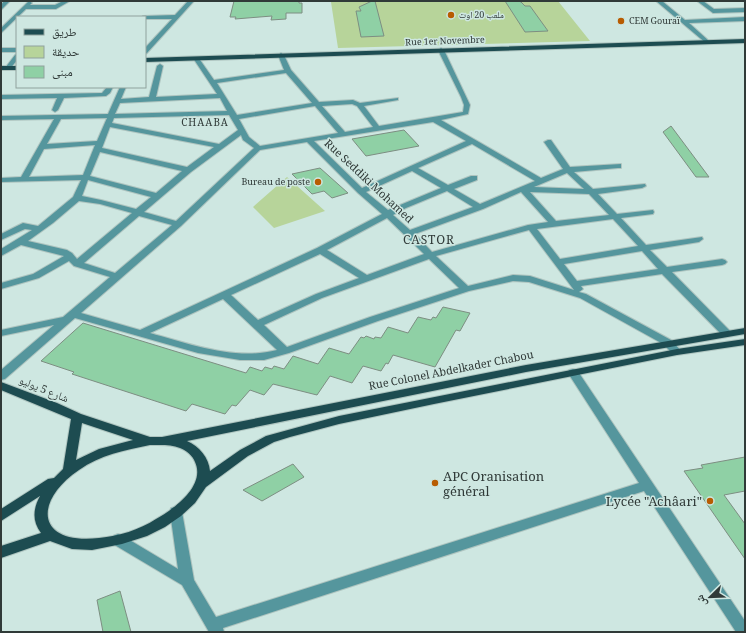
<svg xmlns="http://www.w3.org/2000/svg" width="746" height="633" viewBox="0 0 746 633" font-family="Georgia,'Noto Naskh Arabic',serif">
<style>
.green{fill:#b7d49a}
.building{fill:#8fd0a5;stroke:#7d8e82}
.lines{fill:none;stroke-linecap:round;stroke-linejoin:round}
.minor-casing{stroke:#aec4bf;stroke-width:2}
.major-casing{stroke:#aec4bf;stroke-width:2}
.minor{fill:#55969d;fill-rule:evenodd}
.major{fill:#1d4c51;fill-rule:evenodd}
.poi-dot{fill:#b85c01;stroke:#cee7e1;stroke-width:1.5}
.labels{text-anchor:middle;stroke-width:3;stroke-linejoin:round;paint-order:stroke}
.far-poi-label{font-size:9px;fill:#303a38;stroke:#cee7e1;text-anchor:start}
.far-street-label{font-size:9px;fill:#303a38;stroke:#cee7e1}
.far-neighbourhood-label{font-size:10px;letter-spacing:1px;fill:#303a38;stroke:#cee7e1}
.street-label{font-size:11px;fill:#303a38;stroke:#cee7e1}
.neighbourhood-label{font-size:12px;letter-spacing:1px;fill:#303a38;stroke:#cee7e1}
.near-poi-label{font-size:13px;fill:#303a38;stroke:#cee7e1;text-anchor:start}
</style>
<rect width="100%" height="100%" fill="#cee7e1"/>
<path class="green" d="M371,1H558L590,41L338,48L331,2Z
M287,177L325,211L274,228L253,207Z"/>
<path class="building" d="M234,1H299V3H302V13H286V19L271,20L272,16L235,19L236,17H230Z
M372,1H375L384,36L361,37L356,11H361L359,7Z
M505,1H519L521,2L525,6H530L548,31L525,32Z
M671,126L709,177H696L663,132Z
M404,130L419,146L366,156L352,139Z
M320,168L348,193L332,198L324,191L312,194L292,174Z
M443,307L470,313L460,331L456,330L435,367L393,355L388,364L386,363L381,371L363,366L352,383L330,376L317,395L273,384L264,395L250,390L236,406L232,405L225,414L192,404L186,411L72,374L74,372L41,361L83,323L246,373L250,367L262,371L265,367L272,369L274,366L284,369L293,356L318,364L329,348L349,354L361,337L364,338L366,336L374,339L375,337L381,338L388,327L408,333L418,317L431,320L433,317L436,318Z
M745,457V491L724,495L745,524V559L684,471L703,468L701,465Z
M293,464L304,477L262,501L243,490Z
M120,591L131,632H103L97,600Z"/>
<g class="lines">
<defs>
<path id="minor" d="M4,1H10L1,10V5Z
M29,1L32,3L30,5H55L63,1H70L56,9H26L1,33V28Z
M188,1H194L147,53L145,54V48L172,19H145V17H142L143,16L175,15Z
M656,1H662L685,20L745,17V21L689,23L709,41L710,42L707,44Z
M697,1H703L714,9L745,8V12L713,13Z
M1,48H17V52H1Z
M441,48L444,50L470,105L468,114L441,120L541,178L563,169L544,142L548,140H551L570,167L621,164V168H618L574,172L593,189L645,184L646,186L642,188L598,194L617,214L653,210L654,212L653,214L621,218L646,245L702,237L703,239L699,242L650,250L667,267L722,259L725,260L727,262L725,264L722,265L672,272L730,331L731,333L730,335H722L662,274L581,286L583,289L579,292L586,294L671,340L682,352L677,355L673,354L663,344L580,298L529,282L513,281L469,291L378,321L289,353L264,360H240L198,353L75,318L5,379L1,380V370L54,325L1,336V330L63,317L110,277L74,266L69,261L39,278L1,289V283L33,274L64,256L21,245L1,256V249L32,230L25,229L1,240V234L23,223L38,226L73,197L81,180L1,182V178L21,177L54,119L1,120V116L108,114L120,87H126L121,99L149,97L157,66L160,64L163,66L156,97L217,94L193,58L194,57H198L214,80L284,70L278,55L281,53L284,55L291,70L319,102L353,100L360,103L398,98V100L364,106L379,126L463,112L464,105L461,97L438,50ZM286,73L312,103L237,115L217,83ZM220,98L227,111L115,114L120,103ZM352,104L357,106L373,127L345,132L322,106ZM315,106L338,133L260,146L249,137L239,119ZM229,115L238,130L219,144L112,123L114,118ZM107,118L97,141L47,144L61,119ZM433,122L466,141L362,188L314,141ZM110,127L214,147L187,167L102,148ZM241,135L243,140L254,148L176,221L144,212L191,172ZM307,142L358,193L382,214L317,248L140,330L81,313L181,226L260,150ZM472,144L535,181L480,204L454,189L477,180V176H471L448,185L418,168ZM95,145L83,175L29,177L44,149ZM100,152L182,171L156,193L90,176ZM412,171L441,188L388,210L366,192ZM567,173L584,189L534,187ZM88,180L151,197L136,209L101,200L82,196ZM447,191L473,207L410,230L393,215L406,208ZM521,192L548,222L528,225L432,252L415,234L483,209ZM530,192L589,194L609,215L556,221ZM79,201L100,204L132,213L77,259L72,253L67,250L28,241L53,223ZM139,216L172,225L115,273L84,263ZM387,218L424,254L367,275L327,250ZM613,219L638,246L560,259L537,229ZM529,230L574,290L530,276L513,275L468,286L436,256ZM642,251L658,269L577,281L564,264ZM320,254L359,278L316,294L258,320L231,295ZM429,259L459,288L370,317L287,347L264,325L322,298ZM223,299L277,350C236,361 190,344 150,333Z
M17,54V60L10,69H6L5,68L15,55Z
M107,87H113L110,93L106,96L64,98L58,110L55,112L52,110L57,98L1,99V95L102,93Z
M573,369L577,370L745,621V632H736L644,491L223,628L224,632H209L182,585L113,544L111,540L113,536L118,534L123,536L178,569L170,512L171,508L176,507L181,508L182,512L194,580L216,617L639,483L568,373L569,370Z"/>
<path id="major" d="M745,39V43L145,62V58Z
M1,66H17V70H1Z
M745,328V334L526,372L187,441C199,446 209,458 210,471L240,450L266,436L339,416L677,349L745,339V345L677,355L434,404L339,424L290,437L274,442L248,456L206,487L195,503L181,516L165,527L147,536L122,544L92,550L72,549L50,541L1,558V546L41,533C32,521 33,509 40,496L1,521V509L48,479L54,478L63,469L71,419L1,390V382L57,403L81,414L150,437H162L526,365ZM82,423L133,440L99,449L76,460ZM150,445C159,445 171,444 180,448C186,450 193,456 195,462C206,486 174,509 156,519C139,530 119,536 99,538C36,545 33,501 79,470C100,455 125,450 150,445Z"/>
</defs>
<use href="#minor" class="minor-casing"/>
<use href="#major" class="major-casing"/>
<use href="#minor" class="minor"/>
<use href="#major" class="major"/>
</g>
<g class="poi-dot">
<circle cx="451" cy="15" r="4"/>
<circle cx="621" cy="21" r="4"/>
<circle cx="318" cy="182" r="4"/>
<circle cx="435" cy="483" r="4"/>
<circle cx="710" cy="501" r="4"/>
</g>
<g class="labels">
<g class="far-poi-label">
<text x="459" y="18">ملعب 20 اوت</text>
<text x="629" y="24">CEM Gouraï</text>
<text x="310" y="185" text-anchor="end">Bureau de poste</text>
</g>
<g class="far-street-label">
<text transform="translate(445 41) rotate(-2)" y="3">Rue 1er Novembre</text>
</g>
<g class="far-neighbourhood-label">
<text x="205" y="126">CHAABA</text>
</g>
<g class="street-label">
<text transform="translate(369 181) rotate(43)" y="4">Rue Seddiki Mohamed</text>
<text transform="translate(451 370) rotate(-11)" y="4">Rue Colonel Abdelkader Chabou</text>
<text transform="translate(44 389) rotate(22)" y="4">شارع 5 يوليو</text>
</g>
<g class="neighbourhood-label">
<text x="429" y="244">CASTOR</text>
</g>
<g class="near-poi-label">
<text x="443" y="481">APC Oranisation<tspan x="443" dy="15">général</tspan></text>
<text x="702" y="506" text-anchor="end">Lycée "Achâari"</text>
</g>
</g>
<rect width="746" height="633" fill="none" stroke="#303a38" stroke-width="4"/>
<rect x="16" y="16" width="130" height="72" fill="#cee7e1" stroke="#8fa29d"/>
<rect x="24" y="29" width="20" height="6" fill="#1d4c51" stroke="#8fa29d"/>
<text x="52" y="36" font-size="12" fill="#303a38">طريق</text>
<rect x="24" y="46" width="20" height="12" fill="#b7d49a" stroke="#8fa29d"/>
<text x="52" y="56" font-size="12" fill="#303a38">حديقة</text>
<rect x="24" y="66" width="20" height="12" fill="#8fd0a5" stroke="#8fa29d"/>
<text x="52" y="76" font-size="12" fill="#303a38">مبنى</text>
<g transform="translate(710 597) rotate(247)" stroke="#cee7e1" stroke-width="3" paint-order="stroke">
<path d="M0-3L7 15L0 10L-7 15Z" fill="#303a38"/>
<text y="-6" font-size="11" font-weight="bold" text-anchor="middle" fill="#303a38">ش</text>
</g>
</svg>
